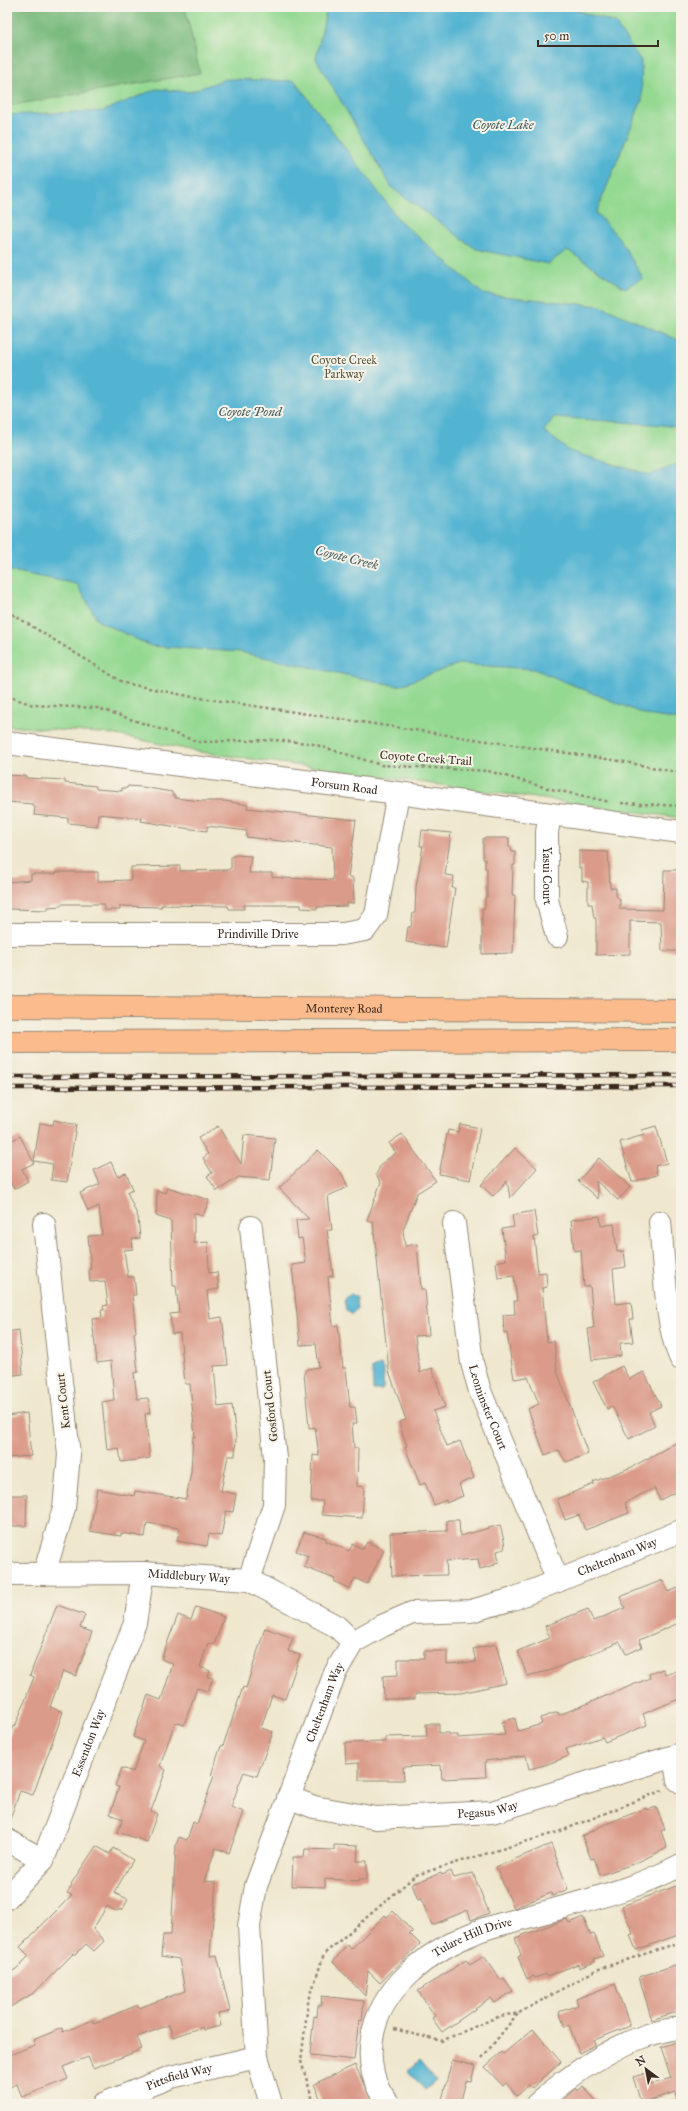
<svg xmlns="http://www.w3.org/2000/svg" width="688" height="2111" viewBox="0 0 688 2111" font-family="'IM FELL Great Primer',serif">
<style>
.green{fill:#94d992;stroke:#688258}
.forest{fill:#77b97c;stroke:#59724d}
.water{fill:#53b4d2;stroke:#476f78}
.building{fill:#db9b8a}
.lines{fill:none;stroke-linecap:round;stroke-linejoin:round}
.minor-casing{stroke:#958876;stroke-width:24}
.major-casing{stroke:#958876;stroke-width:24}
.path{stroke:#958876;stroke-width:2.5;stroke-dasharray:3 3;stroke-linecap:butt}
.minor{stroke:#fff;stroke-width:22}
.major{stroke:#fbbb8c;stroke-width:22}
.rail-casing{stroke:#3b2a1e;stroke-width:4.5}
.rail{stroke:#f7f3e8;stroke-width:3;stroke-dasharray:9;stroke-linecap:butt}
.labels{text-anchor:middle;stroke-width:4;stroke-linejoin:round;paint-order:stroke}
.park-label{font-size:12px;fill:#51563b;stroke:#f7f3e8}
.street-label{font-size:12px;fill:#3b2a1e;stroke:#f7f3e8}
.water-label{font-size:13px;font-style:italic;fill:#435a5d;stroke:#f7f3e8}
</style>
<rect width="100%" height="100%" fill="#f7f3e8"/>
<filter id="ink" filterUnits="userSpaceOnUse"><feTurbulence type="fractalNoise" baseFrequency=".025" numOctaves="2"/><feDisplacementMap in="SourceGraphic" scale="8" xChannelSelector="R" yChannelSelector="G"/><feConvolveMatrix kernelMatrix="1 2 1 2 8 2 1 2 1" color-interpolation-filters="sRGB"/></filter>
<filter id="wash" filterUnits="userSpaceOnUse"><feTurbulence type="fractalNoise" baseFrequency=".012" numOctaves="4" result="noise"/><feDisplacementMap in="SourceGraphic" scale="16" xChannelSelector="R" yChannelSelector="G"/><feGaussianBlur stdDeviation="0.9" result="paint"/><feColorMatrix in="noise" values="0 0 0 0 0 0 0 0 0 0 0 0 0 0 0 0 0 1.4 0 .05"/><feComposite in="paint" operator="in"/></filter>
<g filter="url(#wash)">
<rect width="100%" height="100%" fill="#efe7ce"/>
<path class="green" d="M7,7H681V818L200,752L112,734L7,726Z"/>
<path class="forest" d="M7,7H185L200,73L7,106Z"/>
<path class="water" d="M327,7H567L615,23L641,61L642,100L596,213L619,238L643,278L625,288L567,250L548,264L476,249L392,188L316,59Z
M225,79L295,81L400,221L483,294L600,306L681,341V428L663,425L554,417L544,431L569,451L650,475L681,463V720L646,715L534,669L459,664L398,686L240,652L151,646L98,621L77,584L7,570V115L103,111L156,89L190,92Z
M350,1294L356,1297L357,1309L353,1314H350L346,1310L344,1299Z
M381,1365L384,1371L383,1388L382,1390H373L372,1368Z
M419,2061L436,2081L425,2090L408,2071Z"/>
<g id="blocks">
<path class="building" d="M7,775L26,776V778L65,780V783L96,786V789L122,791V788H127L128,786L142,787L172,792V795H175V798L201,801H225L248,805L247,808L356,820L348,877H352L353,879L354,903H347V906L317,907V909L301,908V905H244V909H229L228,906L161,905L162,907L120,906V910H104V904H61V906L48,907V910L10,909L7,908V882L31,880V874H56V872H98V881L131,880V867L180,866V871L228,870L231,868V857L236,855L251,856L249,873H272V877L281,878L333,880L332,847L246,837L247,831L207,826V831L177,827L141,821L142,818L98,814L97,826L68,823V818L34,815L35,807L33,806V804L7,802Z
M422,830L451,833L445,875L454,876L452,888H455L446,948L406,942L408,927H411L413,913H415L416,887L423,846H420Z
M483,838H509V847H511L512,852H515V865H513L512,895H515L513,953L482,954V908H485V897H487V868H485V859H483Z
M579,851L608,852L610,888H616V896L620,899V909L663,910L664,870H681V951H662L661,922L630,921V954L596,955V918H594L592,904H588V882L582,881V868H579Z
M54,1120L76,1125L67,1182L51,1180L53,1164L34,1161L40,1123L53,1125Z
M460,1124L480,1128L470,1180L439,1174L448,1130L458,1132Z
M218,1126L241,1164L244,1135L275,1138L270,1180L239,1177L217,1191L207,1176L212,1173L203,1158L208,1154L198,1138Z
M656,1126L667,1163L655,1166L657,1175L632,1182L620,1142L644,1135L642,1130Z
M402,1134L436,1181L417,1193L403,1230L405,1246L417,1244L421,1289H425L429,1335L415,1336L420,1373L432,1368L445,1407L433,1411L447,1446L460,1441L474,1478L459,1484L463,1496L446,1503V1500L434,1505L425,1483L420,1485L405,1447L407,1446L399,1422L406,1420L389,1371L373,1222L367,1220L381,1182L376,1175L381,1164L396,1153L389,1143Z
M20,1136L34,1163L22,1169L28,1181L14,1189L7,1176V1143Z
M515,1148L537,1168L510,1198L507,1181L493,1196L481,1185Z
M318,1150L342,1174L348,1187L328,1196L332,1230H327L333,1276L328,1277L333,1326L338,1325L343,1368H346L350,1407H355L357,1423L352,1424L354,1448H358L357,1486L364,1487L362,1518L322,1515L323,1501H311L313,1455L319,1456L315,1427L309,1428L304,1373L307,1369L319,1367L316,1344L300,1345L292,1265L306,1263L302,1238L298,1239L296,1220L309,1219L279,1188Z
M599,1158L630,1187L618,1200L596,1181L598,1199L578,1181Z
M111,1162L117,1176L126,1173L133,1189L127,1192L138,1217L140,1238L132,1239L133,1249L124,1250L128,1277H134L136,1295H132L136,1332L134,1333L138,1372L134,1373L137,1399L148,1398L150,1413L145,1414L150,1458L121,1462L119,1448L107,1450L102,1402L114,1400L111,1361L97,1363L92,1319L102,1318L101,1310H104L103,1306L108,1305L105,1281L90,1282L89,1269H91L88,1236L102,1235L99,1206L88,1211L80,1193L100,1184L94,1170Z
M167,1187L209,1200L203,1216L194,1213V1243L208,1242L209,1273L217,1272L219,1289L207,1291L210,1319L222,1317L226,1348L228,1365L214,1366L217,1401L218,1407L232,1405L236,1438L235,1456H228L221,1491L236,1494L233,1512L226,1511L221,1536L209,1534L207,1546L177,1541L180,1528L147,1523L145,1537L121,1533V1536L90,1531L97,1489L134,1496L135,1491L186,1499L191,1472L193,1437H195L190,1384H185L180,1333L172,1334L170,1314L179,1313L176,1286H173L171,1221L156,1216L157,1190L165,1193Z
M534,1211L538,1236L534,1237L538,1273L546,1272L547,1287L542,1288L547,1342L554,1341L557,1371L588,1454L566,1462L559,1450L545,1455L528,1409L539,1404L528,1377L514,1379L507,1333H504L503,1315L515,1314L514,1301H517L514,1276L498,1278L496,1262L506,1260L502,1229L514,1227L512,1215Z
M600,1216L601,1226L614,1224L617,1252L624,1251L626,1267L613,1269L616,1304L631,1302L633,1319H630L633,1342L620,1343L621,1356L592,1360L588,1329L594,1328L590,1286L584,1287L581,1250L574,1251L571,1220Z
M19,1330L23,1374L7,1376V1332Z
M622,1366L629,1379L644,1372L661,1406L649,1412L655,1426L629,1439L612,1406L607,1409L593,1382Z
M27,1413L31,1456L7,1458V1416Z
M681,1440V1489L660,1500L654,1488L625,1503L629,1513L585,1530L579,1515L565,1520L557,1499L594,1484L593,1482L632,1467Z
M7,1495H27L26,1525L25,1526H7Z
M447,1520H459L460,1536L500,1525L505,1545L504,1549L497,1551L499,1562L494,1563L495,1565L480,1569L478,1559L446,1561L447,1575L392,1576L390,1533L447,1531Z
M304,1532L326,1538V1541L349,1551L353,1544L363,1549L367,1542L384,1550L367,1584L355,1578L350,1589L334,1581L335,1579L304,1567L308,1556L296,1551Z
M663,1580L668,1592L681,1587V1622L639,1640L642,1647L626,1654L620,1642L549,1671L527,1676L518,1651L550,1638L545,1626L588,1609L593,1621L625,1608L620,1597Z
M57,1605L85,1615L80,1628L92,1632L76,1676L63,1671L50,1707L63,1712L33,1795L20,1791L9,1822H7V1742L13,1726L15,1727L34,1677L30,1675Z
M196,1607L224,1617L214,1645L208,1643L200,1667L210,1671L208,1677L213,1678L208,1691L197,1688L184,1725L175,1722L160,1766L166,1770L151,1811L157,1814L147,1842L118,1832L123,1819L110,1814L119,1787L115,1786L122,1768L133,1772L144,1741L133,1737L148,1695L161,1700L173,1664L161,1659L178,1615L191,1620Z
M265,1628L293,1638L288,1651L300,1655L285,1699L272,1695L261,1728L273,1732L257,1776L244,1772L238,1787L231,1807L244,1812L229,1853L216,1848L204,1881L216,1882L210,1956L217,1955L230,2011L218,2013L221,2026L203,2030L202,2027L173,2037L169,2025L137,2037L142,2049L125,2056L93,2068L88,2057L63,2067L68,2079L22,2097L17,2084L7,2088V2056L35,2045L33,2040L62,2028L63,2032L93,2020L94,2023L138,2005L139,2008L185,1991L179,1959L161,1956L163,1935H171L176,1845L179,1837L187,1840L193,1822L197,1824L214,1776L211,1775L221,1746H223L243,1687L246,1688Z
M496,1644L506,1683L461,1693L415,1694V1699H384L383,1676L398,1675V1659H424V1651H447V1664L476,1662L473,1649Z
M663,1669L666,1675L681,1669V1698L643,1714L647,1725L605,1742L602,1737L566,1749L569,1756L545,1765L529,1769L526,1756L485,1761L486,1777L442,1779L441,1765L403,1767L404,1780H359V1763L346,1764L345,1743L385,1742V1737L427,1736L426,1724H439V1733H449L450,1735H458V1738L505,1735L502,1722L515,1718L518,1731L542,1724L540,1718L558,1712L559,1715L650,1678L649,1674Z
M656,1807L665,1829L661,1831L667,1848L636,1863L600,1875L594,1858L591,1859L582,1836L601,1826L646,1808L647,1810Z
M551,1844L568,1889L552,1896L551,1893L514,1908L496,1867Z
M334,1845L358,1846L357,1861H367V1879H359V1881L325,1879V1887L292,1886L293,1857H304L305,1849L334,1850Z
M96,1846L110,1854L113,1848L133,1860L114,1893L128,1899L123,1909L116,1911L107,1906L93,1929L104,1941L94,1951L86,1944L75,1955L74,1953L35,1992L7,2009V1974L16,1969L29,1956L20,1947L72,1895L67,1893L72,1885L71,1884Z
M451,1871L454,1878L473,1873L489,1913L471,1920L468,1910L432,1925L421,1899L418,1900L412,1884L441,1873L442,1875Z
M676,1886L678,1892L681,1891V1934L636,1950L630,1935L633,1934L622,1906Z
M393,1911L413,1932L409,1933L420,1944L380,1983L368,1971L365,1996L333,1962L347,1945L351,1949L385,1915L387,1917Z
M583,1917L591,1935L594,1934L603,1956L594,1959L595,1962L579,1968L578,1964L547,1976L546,1974L535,1978L534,1976L527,1979L518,1957L521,1955L515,1938L564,1920L567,1919L569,1923Z
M484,1956L501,1980L504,1978L513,1991L495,2003L491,1998L442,2032L432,2018L435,2016L418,1991L466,1960L470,1965Z
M681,1963V2010L652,2020L639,1977Z
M615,1984L630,2026L594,2040L595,2045L579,2053L569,2025L565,2027L559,2012L578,2005L576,1999Z
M322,1996L364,2001L362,2021L359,2020L354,2060L311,2055L310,2053L314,2016L317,2017L318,2005H321Z
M533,2029L561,2062L532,2088L529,2085L517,2096L506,2083L503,2086L485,2067L501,2052L503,2054Z
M681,2041V2099L678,2100L676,2092L641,2103L633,2077L647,2073L652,2084L671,2078L661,2047Z
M452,2060L475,2066L471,2082L466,2081L460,2104H441Z
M355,2065L373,2104H323L314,2084Z
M583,2086L599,2104H558L576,2088L578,2091Z"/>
</g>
</g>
<g filter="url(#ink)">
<use href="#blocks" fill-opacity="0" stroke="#958876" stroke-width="1"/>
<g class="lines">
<defs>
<g id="minor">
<path id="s1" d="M7,743L398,793L681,832"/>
<path id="s2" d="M550,815L547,832V900L557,936"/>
<path id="s3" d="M7,934H342L365,930L376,915L398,793"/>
<path d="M660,1222C664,1260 665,1326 681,1359"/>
<path id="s4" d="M454,1223L472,1363L480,1391L558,1581"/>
<path id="s5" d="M7,1574L143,1573L249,1580L336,1626L353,1642"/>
<path d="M44,1574L64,1508L69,1455L44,1224"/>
<path d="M249,1580L274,1505L275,1458L251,1227"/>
<path d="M674,1757L678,1780L681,1782"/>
<path id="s6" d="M288,1797L314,1807L376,1818L492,1812L681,1754"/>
<path d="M7,1840L43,1860"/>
<path id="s7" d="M7,1898L43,1860L135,1623L143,1573"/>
<path id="s8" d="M103,2104L171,2077L257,2057"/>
<path id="s9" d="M271,2104L257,2057L249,1926L256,1886L335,1673L353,1642L382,1626L412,1613L471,1611L513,1599L681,1531"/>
<path id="s10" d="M389,2104C373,2086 368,2062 372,2039C379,1988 429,1951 474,1933C489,1926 507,1923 524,1918C577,1903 632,1891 681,1865"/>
<path d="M537,2104C569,2076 605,2050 645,2036C657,2032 669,2030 681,2027"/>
</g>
<g id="major">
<path id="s11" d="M7,1006L681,1011"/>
<path d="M7,1042L681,1040"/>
</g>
</defs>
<use href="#minor" class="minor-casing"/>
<use href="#major" class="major-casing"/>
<path class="path" d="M7,611L124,683L188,696L620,761L681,773
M7,696L33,705L97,708L199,742L272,740L310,743L381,765L488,771L547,788L610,802
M621,803L681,806
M394,2029L441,2041L500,2016L519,2013L596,1970L681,1942
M482,2058L518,2013
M314,2104L301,2061L308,2003L324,1954L416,1875L561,1831L663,1790
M662,2104L681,2099"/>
<use href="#minor" class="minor"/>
<use href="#major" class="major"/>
<defs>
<path id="rail" d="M7,1077L681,1075
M7,1088L681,1086"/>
</defs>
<use href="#rail" class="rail-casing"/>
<use href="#rail" class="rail"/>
</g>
</g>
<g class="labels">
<g class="park-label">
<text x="344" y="364">Coyote Creek<tspan x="344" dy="14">Parkway</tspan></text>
</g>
<g class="street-label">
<text transform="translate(426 758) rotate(4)" y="4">Coyote Creek Trail</text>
<text dy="4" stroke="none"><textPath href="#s1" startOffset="340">Forsum Road</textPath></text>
<text dy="4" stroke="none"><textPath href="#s2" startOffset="61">Yasui Court</textPath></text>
<text dy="4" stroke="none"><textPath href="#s3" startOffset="251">Prindiville Drive</textPath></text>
<text dy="4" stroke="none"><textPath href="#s11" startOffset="337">Monterey Road</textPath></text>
<text transform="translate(63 1401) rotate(-96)" y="4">Kent Court</text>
<text transform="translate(270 1406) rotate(-96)" y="4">Gosford Court</text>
<text dy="4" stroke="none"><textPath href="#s4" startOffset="188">Leominster Court</textPath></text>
<text dy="4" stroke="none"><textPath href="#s9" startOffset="765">Cheltenham Way</textPath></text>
<text dy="4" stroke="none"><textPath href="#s5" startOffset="182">Middlebury Way</textPath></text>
<text dy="4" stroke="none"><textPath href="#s9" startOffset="417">Cheltenham Way</textPath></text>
<text dy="4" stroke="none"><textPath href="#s7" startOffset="178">Essendon Way</textPath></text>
<text dy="4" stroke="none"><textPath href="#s6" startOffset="203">Pegasus Way</textPath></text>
<text dy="4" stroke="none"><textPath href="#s10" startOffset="220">Tulare Hill Drive</textPath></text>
<text dy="4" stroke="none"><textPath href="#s8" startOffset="81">Pittsfield Way</textPath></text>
</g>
<g class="water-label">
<text x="503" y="129">Coyote Lake</text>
<text x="250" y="416">Coyote Pond</text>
<text transform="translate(347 557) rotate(14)" y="5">Coyote Creek</text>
</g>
</g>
<rect width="688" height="2111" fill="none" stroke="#f7f3e8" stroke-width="24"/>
<g transform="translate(646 2069) rotate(328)" stroke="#f7f3e8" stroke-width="3" paint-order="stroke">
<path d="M0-3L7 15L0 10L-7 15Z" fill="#3b2a1e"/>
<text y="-6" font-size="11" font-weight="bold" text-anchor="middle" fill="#3b2a1e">N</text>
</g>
<path d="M538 40v6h120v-6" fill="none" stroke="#3b2a1e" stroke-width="2"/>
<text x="544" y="40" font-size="12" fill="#3b2a1e" stroke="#f7f3e8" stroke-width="3" paint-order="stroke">50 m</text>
</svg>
